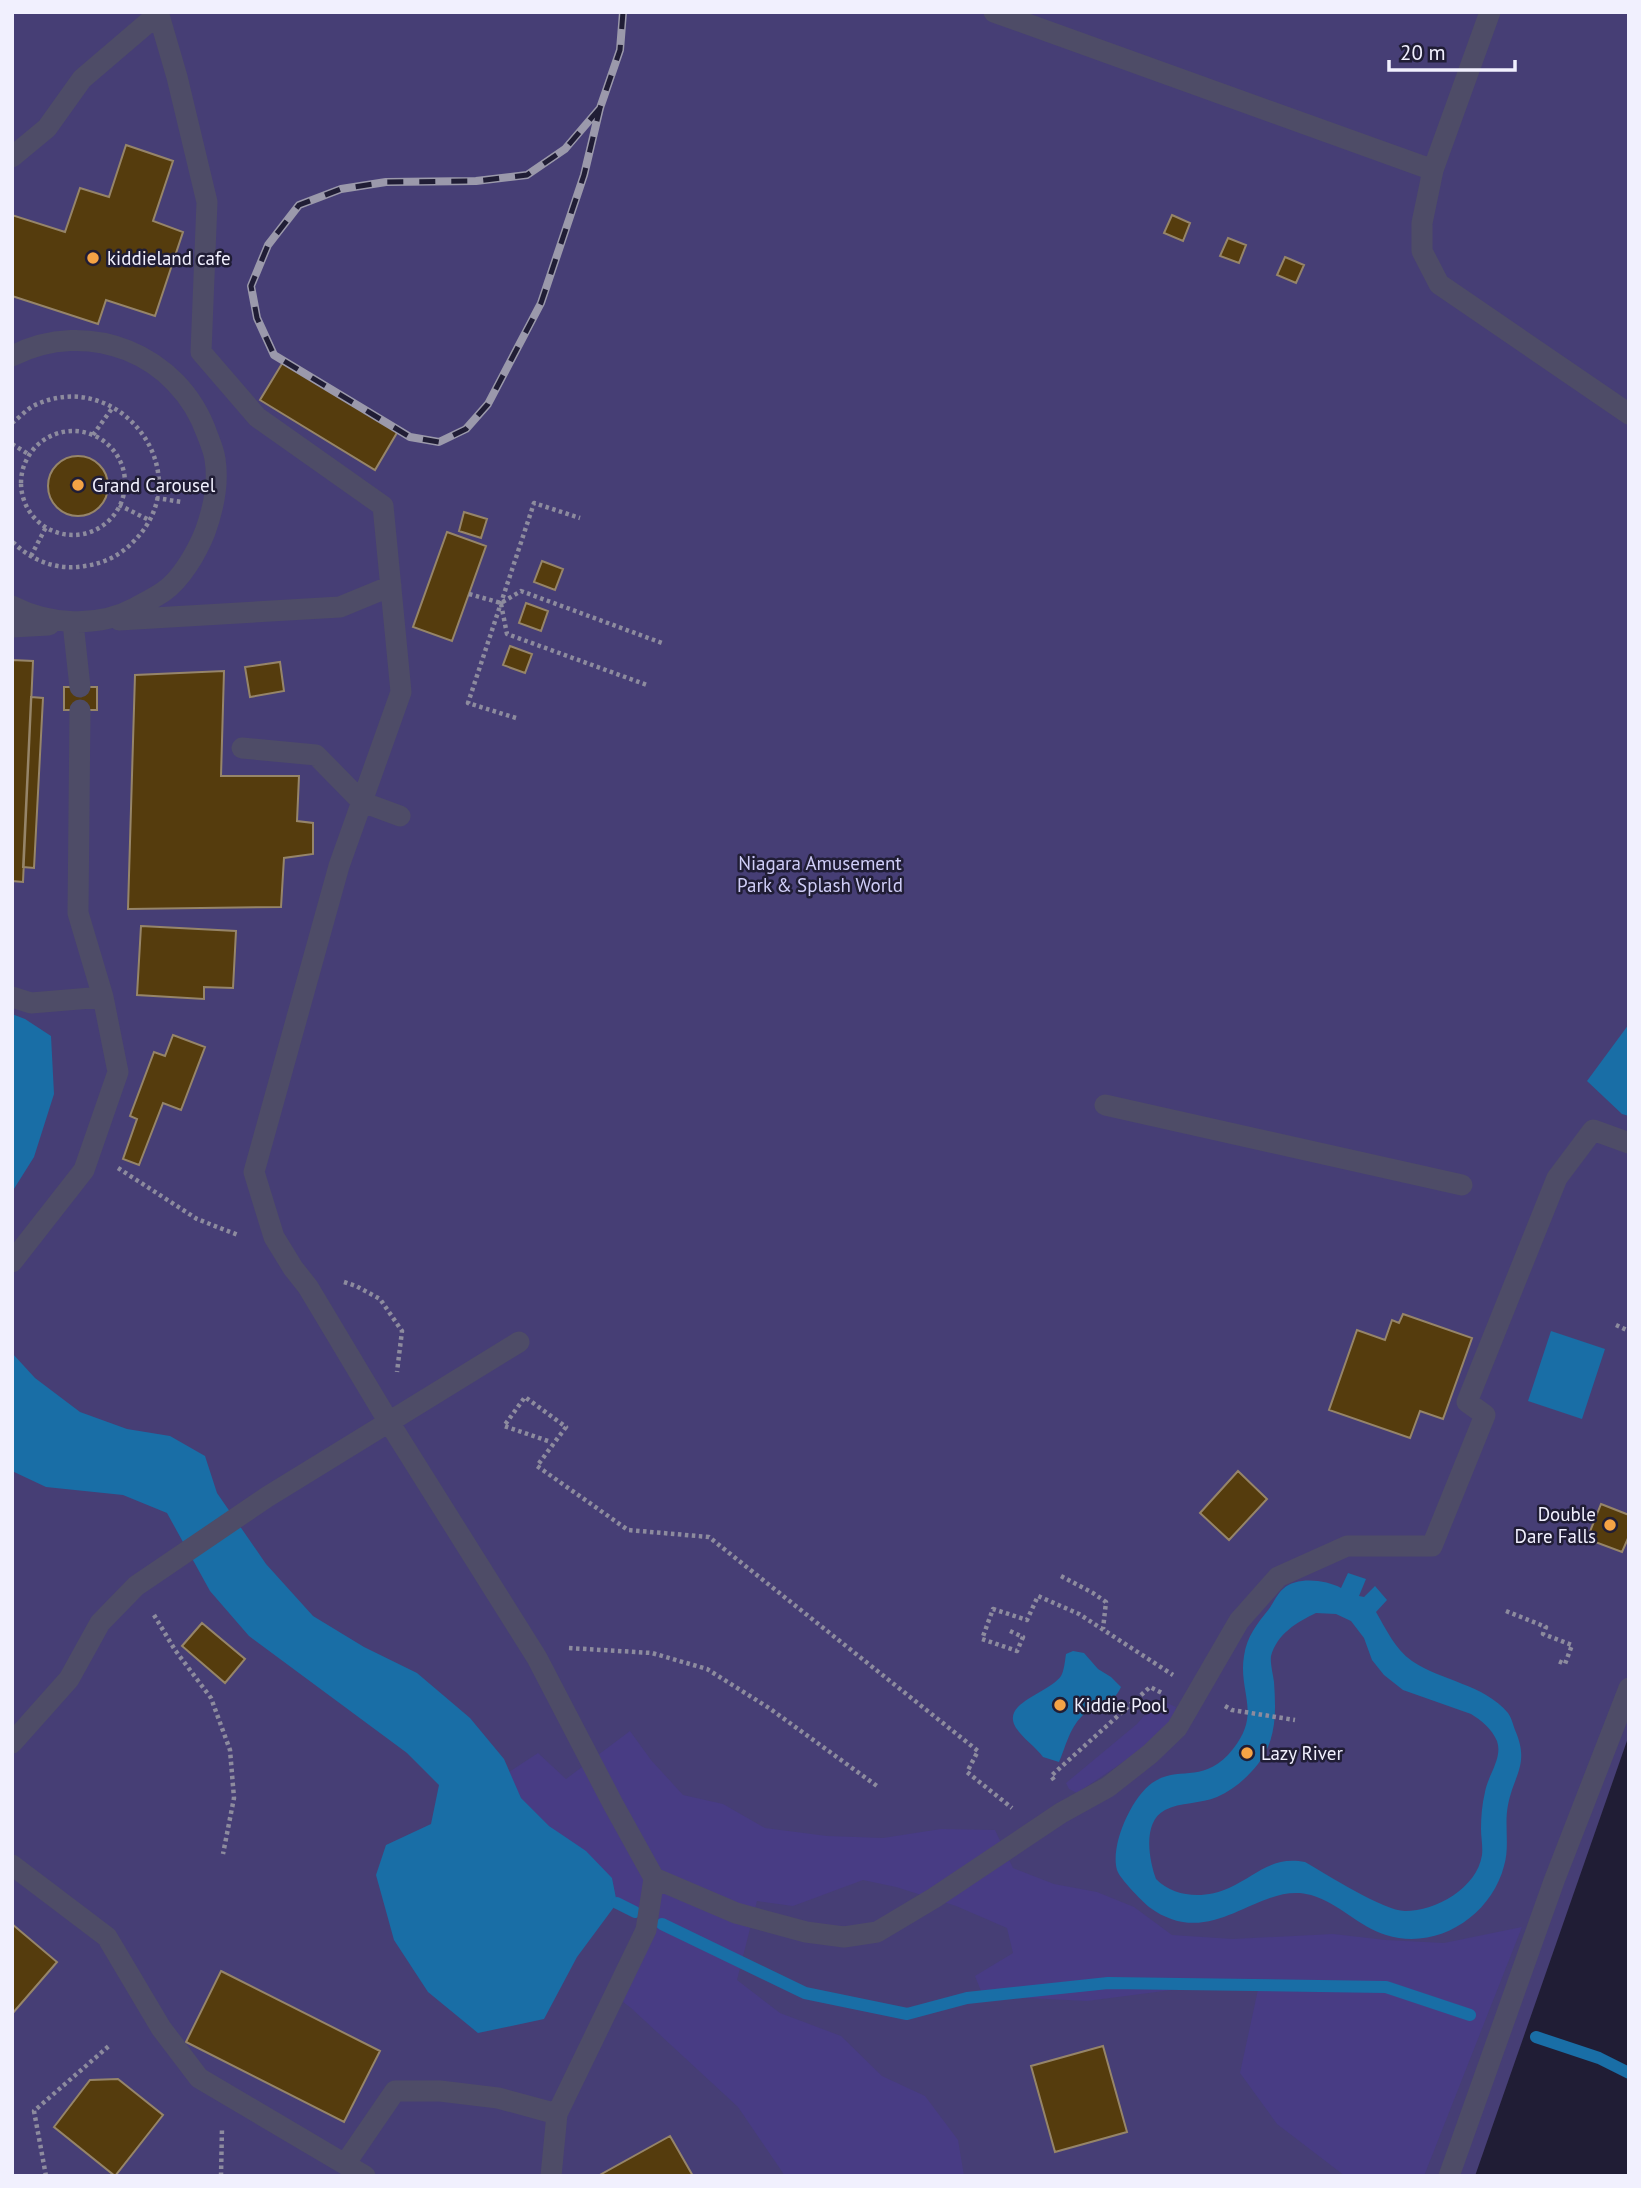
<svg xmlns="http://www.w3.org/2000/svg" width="1641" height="2188" viewBox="0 0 1641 2188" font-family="'PT Sans',sans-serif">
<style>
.green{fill:#463e75}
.forest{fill:#483c84}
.water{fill:#196ea6;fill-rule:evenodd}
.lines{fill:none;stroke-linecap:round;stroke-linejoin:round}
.stream{stroke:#196ea6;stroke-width:12}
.building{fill:#553c0d;stroke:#968569;stroke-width:2}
.path{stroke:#8d8b9e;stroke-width:4.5;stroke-dasharray:3.5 3.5;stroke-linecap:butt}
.minor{stroke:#4e4c67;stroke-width:21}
.rail-casing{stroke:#9b99ab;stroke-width:8}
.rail{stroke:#201d35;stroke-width:5;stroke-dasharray:16;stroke-linecap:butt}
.poi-dot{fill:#f5a345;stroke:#201d35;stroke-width:2.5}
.labels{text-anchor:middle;stroke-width:5;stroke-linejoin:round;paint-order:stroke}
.poi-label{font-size:19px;fill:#f1f0fe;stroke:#201d35;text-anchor:start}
.park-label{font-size:19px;fill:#d0cef8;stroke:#201d35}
</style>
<rect width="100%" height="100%" fill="#201d35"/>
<path class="green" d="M12,12H1629V1735L1475,2176H12Z"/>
<path class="forest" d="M1158,1699L1176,1707L1175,1712L1162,1736L1077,1793L1069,1789L1066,1783L1137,1724Z
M630,1731L651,1760L683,1795L723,1804L765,1828L827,1836L883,1838L941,1829L995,1830L1013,1868L1054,1884L1097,1892L1134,1907L1172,1935L1233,1939L1333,1934L1386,1940L1444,1943L1522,1927L1424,2176H1345L1277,2124L1240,2073L1259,1985L1218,1984L1087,2001L983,1996L975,1976L1013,1953L1007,1928L956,1906L896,1887L863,1880L793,1906L757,1901L737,1980L780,2013L841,2036L882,2076L925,2096L958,2140L964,2176H785L738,2107L631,2008L614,1995L647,1917L617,1903L612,1878L549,1826L521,1798L509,1772L538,1753L566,1779Z"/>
<path class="water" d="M12,1014L25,1019L51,1036L54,1094L34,1157L12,1192Z
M1629,1024V1116L1622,1114L1587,1081Z
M1551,1331L1605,1349L1582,1419L1528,1401Z
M12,1353L35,1378L80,1412L127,1429L170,1436L205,1456L217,1493L266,1564L313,1616L364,1647L417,1673L470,1718L504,1759L521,1798L549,1826L586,1851L612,1878L617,1903L577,1957L544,2019L478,2033L428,1992L394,1940L376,1875L386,1845L431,1824L439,1785L407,1753L249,1636L210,1591L167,1513L123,1495L46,1487L12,1471Z
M1348,1573L1366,1579L1359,1596L1364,1597L1375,1586L1387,1600L1376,1612C1386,1629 1395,1649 1412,1661C1441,1681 1484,1684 1508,1713C1511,1717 1513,1724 1515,1730C1530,1764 1514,1774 1508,1805C1504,1825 1510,1846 1504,1866C1491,1916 1437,1951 1386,1935C1359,1927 1339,1903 1311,1895C1258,1880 1213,1954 1149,1907C1141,1900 1120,1879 1117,1870C1110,1846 1131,1798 1152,1783C1179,1764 1204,1786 1233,1749C1262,1713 1238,1692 1244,1656C1247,1636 1257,1624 1269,1609C1274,1602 1277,1594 1283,1589C1297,1576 1326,1580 1341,1588ZM1316,1613L1336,1614L1351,1621L1364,1638L1372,1660L1384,1675L1403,1690L1471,1714C1481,1720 1492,1729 1497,1741C1503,1758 1488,1775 1485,1792C1482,1804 1481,1817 1481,1829C1481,1837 1483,1847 1482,1855C1477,1888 1436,1911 1405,1911C1384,1911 1326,1874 1305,1862C1271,1856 1257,1875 1229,1888C1205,1899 1175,1898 1156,1879C1149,1860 1142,1822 1165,1810C1180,1802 1201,1804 1217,1797C1233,1790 1247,1778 1258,1764C1277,1739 1276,1712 1274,1682C1273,1674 1270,1663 1271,1656C1277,1634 1297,1622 1316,1613Z
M1073,1651L1084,1653L1098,1669L1111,1677L1121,1687C1112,1707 1096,1702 1082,1716C1069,1729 1066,1746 1059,1762L1043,1757C1035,1746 1019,1736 1014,1724C1005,1702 1050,1692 1061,1676C1064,1671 1065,1661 1066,1654Z"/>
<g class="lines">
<path class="stream" d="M617,1903L635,1912
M662,1924L805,1993L907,2014L967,1998L1108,1983L1386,1987L1470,2015
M1536,2037L1599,2058L1629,2073"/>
</g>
<path class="building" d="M126,145L173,161L153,221L183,232L155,316L106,300L98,324L12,296V215L65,232L80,188L109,197Z
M1172,215L1190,223L1183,241L1164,233Z
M1228,238L1246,245L1239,263L1220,256Z
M1285,257L1304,265L1296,283L1277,275Z
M283,362L398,431L375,470L260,400Z
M48 486a30 30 0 1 1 60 0a30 30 0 1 1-60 0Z
M464,512L487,519L481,538L459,531Z
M447,532L486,546L452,641L413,627Z
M542,561L563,569L555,590L534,582Z
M526,603L548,611L541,631L519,623Z
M510,646L532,654L525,673L503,665Z
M12,660L33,661L23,882L12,881Z
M280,662L284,691L250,697L245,667Z
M224,671L221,776H299L297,821L313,823V854L284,858L281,907L128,909L135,675Z
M64,687H97V710H64Z
M31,697L43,698L34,868L23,867Z
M141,926L236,931L233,988L204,987V999L137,995Z
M173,1035L205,1047L181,1110L163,1103L139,1165L123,1159L137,1119L130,1116L154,1052L165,1056Z
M1403,1314L1472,1338L1443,1419L1420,1411L1410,1438L1329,1410L1357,1330L1385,1340L1392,1320L1399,1323Z
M1238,1471L1267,1499L1229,1540L1200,1513Z
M1601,1504L1629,1515V1536L1622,1552L1587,1539Z
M202,1623L245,1659L225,1683L182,1646Z
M12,1924L57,1962L12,2014Z
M221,1971L380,2051L344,2122L186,2042Z
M1103,2046L1127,2132L1055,2152L1031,2066Z
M118,2079L163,2115L115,2176L54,2127L90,2080Z
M670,2136L693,2176H598Z"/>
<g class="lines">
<path class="path" d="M12,423C19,418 26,410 33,406C118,364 201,472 135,540C121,555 105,563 85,566C58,571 31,561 12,541
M21 483a52 52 0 1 1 104 0a52 52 0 1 1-104 0Z
M93,435L113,407
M12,444L30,455
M156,498L182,502
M119,505L149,520
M31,556L46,527
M469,594L501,603L521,591L662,643
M501,604L507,634L647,685
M516,718L468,703L534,503L580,518
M118,1168L197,1219L238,1235
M344,1282L356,1286L380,1299L402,1331L397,1372
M1616,1325L1629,1331
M548,1441L504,1426L525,1397L566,1427L537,1466L628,1530L709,1537L978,1751L967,1772L1012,1808
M1061,1576L1093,1593L1106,1602L1103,1629
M1506,1611L1546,1627L1543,1634L1572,1645L1565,1664L1556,1660
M154,1615L175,1650L211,1698L230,1750L234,1798L223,1854
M1010,1631L1023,1637L1017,1651L982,1639L993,1609L1027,1620L1038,1596L1079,1614L1173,1675
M569,1648L652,1653L707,1669L769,1708L877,1786
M1225,1706L1232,1710L1295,1720
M1054,1780L1051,1776L1150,1687L1162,1693
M46,2176L34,2111L110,2045
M221,2176L222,2128"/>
<path class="minor" d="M158,12L177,77L207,202L201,352L257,417L383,506L401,692L339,866L254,1172L274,1237L293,1268L308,1287L387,1419L537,1658L613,1804L654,1878L646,1930L557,2114L551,2176
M994,12L1433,170
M1490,12L1433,170L1422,223V251L1439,284L1629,414
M12,157L47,128L82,79L158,14
M12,356C88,317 179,354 207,434C210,442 214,451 215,459C219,484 213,510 205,532C197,552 181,580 163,592C154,598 144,603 135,608C98,628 49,625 12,606
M119,620L340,607L391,586
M73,623L80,687
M12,627L49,625
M242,748L316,755L362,802L400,816
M12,997L31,1003L103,997
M1105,1105L1462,1185
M12,1262L84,1170L118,1072L103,997L78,913L80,710
M12,1743L69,1679L100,1623L136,1586L267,1497L519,1342
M12,1865L107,1937L161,2028L199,2078L365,2176
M654,1878L736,1913L806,1932L844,1937L877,1932L934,1898L1061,1813L1108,1787L1150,1754L1177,1728L1239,1621L1278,1577L1347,1546H1432L1485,1415L1467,1402L1557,1178L1593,1130L1629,1143
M345,2164L395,2091H440L498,2098L557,2114
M1449,2176L1554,1881L1629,1688"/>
<defs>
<path id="rail" d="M600,108L565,149L527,175L476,181L386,182L341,189L299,205L268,245L251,286L257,318L274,355L410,437L439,442L466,429L488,404L541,303L584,175L600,108L620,50L623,12"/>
</defs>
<use href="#rail" class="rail-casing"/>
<use href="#rail" class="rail"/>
</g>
<g class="poi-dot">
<circle cx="93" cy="258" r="7"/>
<circle cx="78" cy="485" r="7"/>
<circle cx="1610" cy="1525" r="7"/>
<circle cx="1060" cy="1705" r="7"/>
<circle cx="1247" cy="1753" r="7"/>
</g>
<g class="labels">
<g class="poi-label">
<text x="107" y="265">kiddieland cafe</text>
<text x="92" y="492">Grand Carousel</text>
<text x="1596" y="1521" text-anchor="end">Double<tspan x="1596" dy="22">Dare Falls</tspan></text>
<text x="1074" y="1712">Kiddie Pool</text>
<text x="1261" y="1760">Lazy River</text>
</g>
<g class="park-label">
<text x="820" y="870">Niagara Amusement<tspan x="820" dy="22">Park &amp; Splash World</tspan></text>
</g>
</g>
<rect width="1641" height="2188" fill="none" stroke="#f1f0fe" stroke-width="28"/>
<path d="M1389 60v10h126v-10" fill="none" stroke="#f1f0fe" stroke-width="3.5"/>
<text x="1400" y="60" font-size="21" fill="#f1f0fe" stroke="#201d35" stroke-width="5" paint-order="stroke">20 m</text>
</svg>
